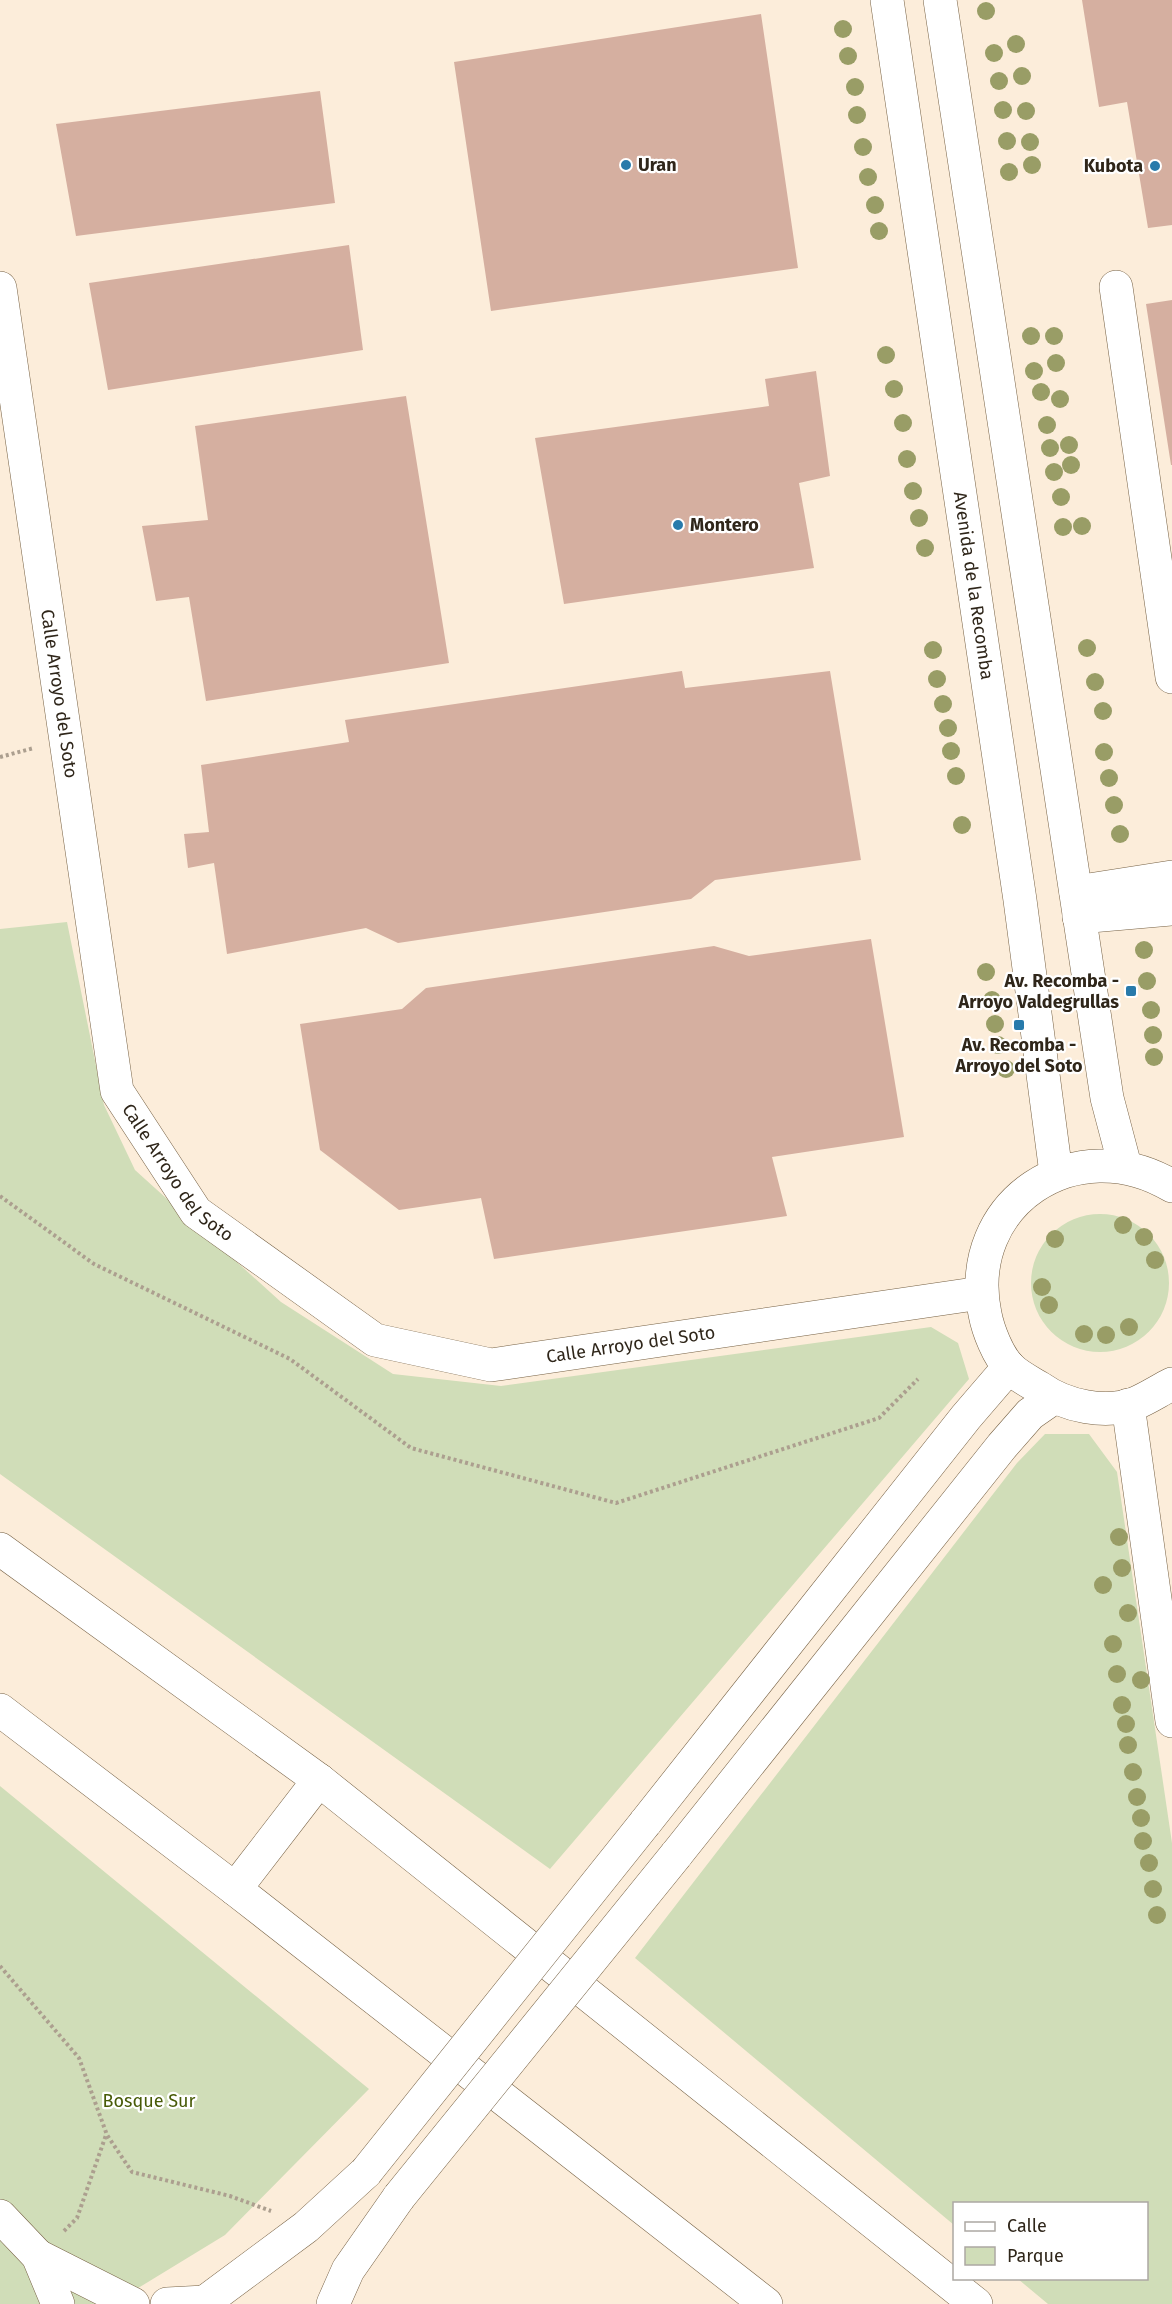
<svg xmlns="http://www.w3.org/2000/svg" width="1172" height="2304" viewBox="0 0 1172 2304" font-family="'Fira Sans',sans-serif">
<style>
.green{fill:#d0ddb8}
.building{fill:#d5afa0}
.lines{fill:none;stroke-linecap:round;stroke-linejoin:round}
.minor-casing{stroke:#766144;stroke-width:34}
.highway-casing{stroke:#766144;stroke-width:34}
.path{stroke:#ac9f8f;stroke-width:4;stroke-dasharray:3 3;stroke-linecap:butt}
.minor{stroke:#fff;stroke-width:33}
.highway{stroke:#fff;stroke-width:33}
.minor-bridge-casing{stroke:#766144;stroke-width:34;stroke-linecap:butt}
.minor-bridge{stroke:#fff;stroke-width:33}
.tree{fill:#999d66}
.poi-dot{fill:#287aab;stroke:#fff;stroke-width:2}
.labels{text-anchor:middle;stroke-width:4.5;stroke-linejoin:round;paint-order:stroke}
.poi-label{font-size:18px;font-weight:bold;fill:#2f261a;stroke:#fff;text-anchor:start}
.street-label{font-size:18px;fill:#2f261a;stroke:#fff}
.park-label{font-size:18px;fill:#485b08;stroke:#fff}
</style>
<rect width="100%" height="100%" fill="#fcedda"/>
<path class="green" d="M67,922L104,1105L135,1170L281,1302L393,1374L501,1386L931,1327L958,1343L969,1379L550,1869L0,1474V929Z
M1031 1283a69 69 0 1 1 138 0a69 69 0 1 1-138 0Z
M1045,1434H1089L1117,1472L1172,1843V2304H1048L1018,2279L1146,2278V2204H954V2225L635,1958L1017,1463Z
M0,1786L369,2089L225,2235L112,2304H0Z"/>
<path class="building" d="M1082,0H1172V225L1148,228L1127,102L1099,107Z
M761,14L798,268L491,311L454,62Z
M320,91L335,203L76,236L56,124Z
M349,245L363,350L108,390L89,283Z
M1172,300V465H1171L1146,304Z
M816,371L830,476L799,483L814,568L564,604L535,438L769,406L765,379Z
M406,396L449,663L206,701L189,597L156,601L142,526L208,520L195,426Z
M682,671L685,688L830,671L861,860L715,880L691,899L398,943L366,928L227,954L214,863L188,868L184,834L209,832L201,765L349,742L345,720Z
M871,939L904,1137L772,1157L787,1216L494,1259L481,1198L399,1210L320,1150L300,1024L402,1009L426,988L714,946L749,956Z"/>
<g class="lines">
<defs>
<g id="minor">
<path id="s1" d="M887,0L1020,900L1056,1173"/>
<path d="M940,0L1107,1098L1125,1166"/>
<path d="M1116,287L1172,677"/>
<path id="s2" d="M0,288L117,1091L196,1212L375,1340L491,1365L981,1293"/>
<path d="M1076,892L1172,877"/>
<path d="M1079,917L1172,909"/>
<path d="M1172,1186C1076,1128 962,1203 985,1314C988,1330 998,1356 1010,1368C1018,1376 1030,1382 1040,1388C1065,1406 1106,1415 1136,1403C1148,1398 1160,1390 1172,1384"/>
<path d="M1128,1405L1172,1721"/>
<path d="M645,1823L966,1417L1009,1367"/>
<path d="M676,1855L1002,1446L1030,1414L1053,1398"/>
<path d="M235,1889L319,1780"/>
<path d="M0,2216L38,2256L58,2304"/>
<path d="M38,2256L133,2304"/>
<path d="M205,2302L306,2227L366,2172"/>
<path d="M167,2304L205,2302L210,2304"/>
<path d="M333,2304L348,2270L399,2197"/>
</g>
<path id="highway" d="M0,1549L319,1780L976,2304
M0,1710L235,1889L766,2304"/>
</defs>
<use href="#minor" class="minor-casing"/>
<use href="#highway" class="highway-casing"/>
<path class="path" d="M0,757L34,748
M0,1196L94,1264L290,1359L411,1448L616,1503L879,1418L918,1379
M0,1966L79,2058L107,2135L132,2172L230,2196L271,2211
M64,2231L77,2218L106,2135"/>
<use href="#minor" class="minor"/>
<use href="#highway" class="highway"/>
<defs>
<path id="minor-bridge" d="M366,2172L645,1823
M399,2197L676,1855"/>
</defs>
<use href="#minor-bridge" class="minor-bridge-casing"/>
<use href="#minor-bridge" class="minor-bridge"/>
</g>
<g class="tree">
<circle cx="986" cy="11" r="9"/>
<circle cx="843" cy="29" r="9"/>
<circle cx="1016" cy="44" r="9"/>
<circle cx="994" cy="53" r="9"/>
<circle cx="848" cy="56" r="9"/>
<circle cx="1022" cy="76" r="9"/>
<circle cx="999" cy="81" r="9"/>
<circle cx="855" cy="87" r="9"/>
<circle cx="1003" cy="110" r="9"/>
<circle cx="1026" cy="111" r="9"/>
<circle cx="857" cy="115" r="9"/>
<circle cx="1007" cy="141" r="9"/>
<circle cx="1030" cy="142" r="9"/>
<circle cx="863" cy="147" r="9"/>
<circle cx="1032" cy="165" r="9"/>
<circle cx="1009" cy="172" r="9"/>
<circle cx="868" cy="177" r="9"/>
<circle cx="875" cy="205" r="9"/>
<circle cx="879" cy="231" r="9"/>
<circle cx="1031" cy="336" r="9"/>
<circle cx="1054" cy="336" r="9"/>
<circle cx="886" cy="355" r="9"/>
<circle cx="1056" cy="363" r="9"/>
<circle cx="1034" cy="371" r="9"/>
<circle cx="894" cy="389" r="9"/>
<circle cx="1041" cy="392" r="9"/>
<circle cx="1060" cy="399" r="9"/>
<circle cx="903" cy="423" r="9"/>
<circle cx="1047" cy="425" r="9"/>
<circle cx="1069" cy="445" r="9"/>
<circle cx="1050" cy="448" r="9"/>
<circle cx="907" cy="459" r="9"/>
<circle cx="1071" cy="465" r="9"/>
<circle cx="1054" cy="472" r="9"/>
<circle cx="913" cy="491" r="9"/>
<circle cx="1061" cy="497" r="9"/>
<circle cx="919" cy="518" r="9"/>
<circle cx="1082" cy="526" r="9"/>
<circle cx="1063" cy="527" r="9"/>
<circle cx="925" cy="548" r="9"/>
<circle cx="1087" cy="648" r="9"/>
<circle cx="933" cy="650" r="9"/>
<circle cx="937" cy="679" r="9"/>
<circle cx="1095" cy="682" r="9"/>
<circle cx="943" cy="704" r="9"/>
<circle cx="1103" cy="711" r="9"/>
<circle cx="948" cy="728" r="9"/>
<circle cx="951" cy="751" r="9"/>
<circle cx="1104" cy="752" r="9"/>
<circle cx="956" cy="776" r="9"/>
<circle cx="1109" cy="778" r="9"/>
<circle cx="1114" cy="805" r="9"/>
<circle cx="962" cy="825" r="9"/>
<circle cx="1120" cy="834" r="9"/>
<circle cx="1144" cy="950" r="9"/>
<circle cx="986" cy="972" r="9"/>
<circle cx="1147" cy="981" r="9"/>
<circle cx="992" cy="1000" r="9"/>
<circle cx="1151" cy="1010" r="9"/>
<circle cx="995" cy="1024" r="9"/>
<circle cx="1153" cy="1035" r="9"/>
<circle cx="998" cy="1045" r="9"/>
<circle cx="1154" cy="1057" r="9"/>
<circle cx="1006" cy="1069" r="9"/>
<circle cx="1123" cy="1225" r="9"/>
<circle cx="1144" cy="1237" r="9"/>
<circle cx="1055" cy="1239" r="9"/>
<circle cx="1155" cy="1260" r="9"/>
<circle cx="1042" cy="1287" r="9"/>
<circle cx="1049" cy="1305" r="9"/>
<circle cx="1129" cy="1327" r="9"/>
<circle cx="1084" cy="1334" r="9"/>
<circle cx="1106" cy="1335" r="9"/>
<circle cx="1119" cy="1537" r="9"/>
<circle cx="1122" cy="1568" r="9"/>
<circle cx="1103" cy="1585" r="9"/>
<circle cx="1128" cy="1613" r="9"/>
<circle cx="1113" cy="1644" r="9"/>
<circle cx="1117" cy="1674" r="9"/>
<circle cx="1141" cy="1680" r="9"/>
<circle cx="1122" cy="1705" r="9"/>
<circle cx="1126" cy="1724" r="9"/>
<circle cx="1128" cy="1745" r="9"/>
<circle cx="1133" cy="1772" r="9"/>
<circle cx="1137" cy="1797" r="9"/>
<circle cx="1141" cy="1818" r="9"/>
<circle cx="1143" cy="1841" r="9"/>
<circle cx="1149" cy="1863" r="9"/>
<circle cx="1153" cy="1889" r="9"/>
<circle cx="1157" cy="1915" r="9"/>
</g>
<g class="poi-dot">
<circle cx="626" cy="165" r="6"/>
<circle cx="1155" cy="166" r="6"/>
<circle cx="678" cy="525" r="6"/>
<rect x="1125" y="985" width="12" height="12" rx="3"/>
<rect x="1013" y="1019" width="12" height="12" rx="3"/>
</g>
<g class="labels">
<g class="poi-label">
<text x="638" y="171">Uran</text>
<text x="1143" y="172" text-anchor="end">Kubota</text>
<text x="690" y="531">Montero</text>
<text x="1119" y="987" text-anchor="end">Av. Recomba -<tspan x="1119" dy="21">Arroyo Valdegrullas</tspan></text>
<text x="1019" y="1051" text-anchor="middle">Av. Recomba -<tspan x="1019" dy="21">Arroyo del Soto</tspan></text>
</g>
<g class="street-label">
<text dy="6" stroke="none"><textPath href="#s1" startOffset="592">Avenida de la Recomba</textPath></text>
<text dy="6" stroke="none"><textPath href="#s2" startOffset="410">Calle Arroyo del Soto</textPath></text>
<text dy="6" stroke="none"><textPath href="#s2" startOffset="914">Calle Arroyo del Soto</textPath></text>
<text dy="6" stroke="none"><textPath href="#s2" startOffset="1436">Calle Arroyo del Soto</textPath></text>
</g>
<g class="park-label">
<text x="149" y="2107">Bosque Sur</text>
</g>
</g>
<rect x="953" y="2202" width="195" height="78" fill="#ffffff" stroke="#aca8a3" stroke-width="1.5"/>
<rect x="965" y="2222" width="30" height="9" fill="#ffffff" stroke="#aca8a3" stroke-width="1.5"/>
<text x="1007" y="2232" font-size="18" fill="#2f261a">Calle</text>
<rect x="965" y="2247" width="30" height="18" fill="#d0ddb8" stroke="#aca8a3" stroke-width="1.5"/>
<text x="1007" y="2262" font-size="18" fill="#2f261a">Parque</text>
</svg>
